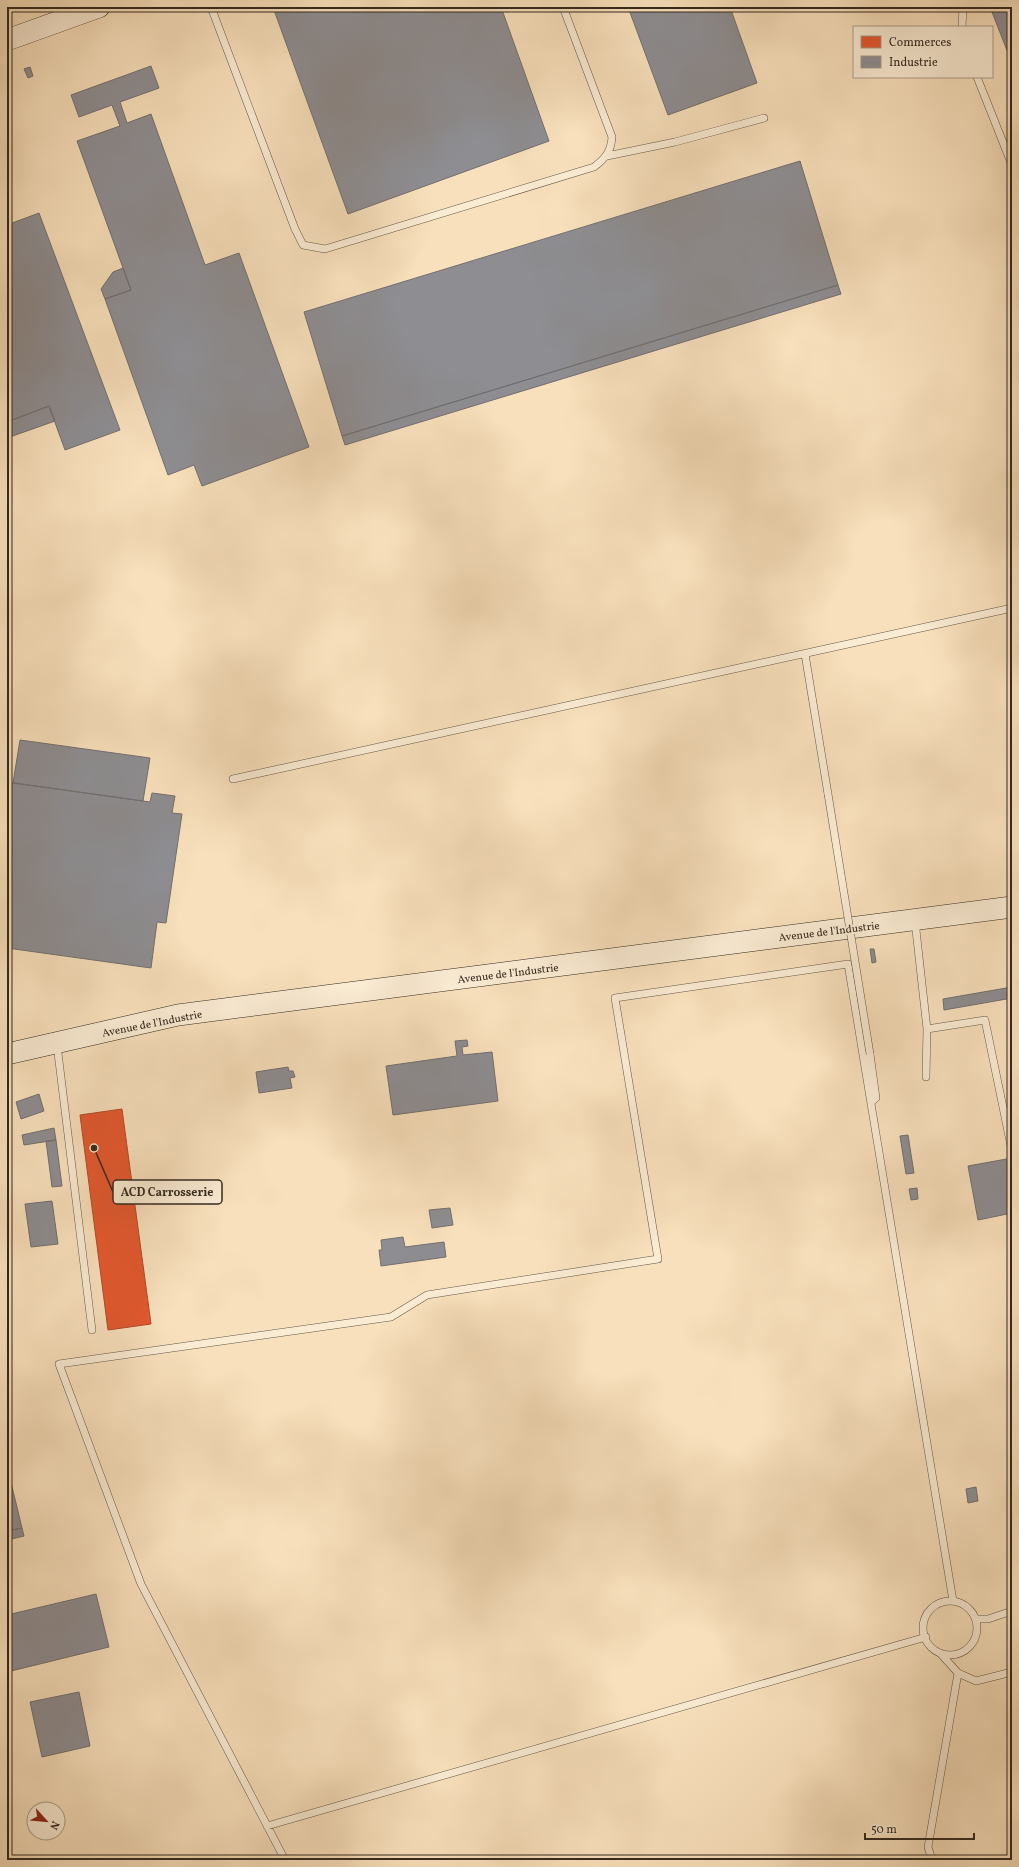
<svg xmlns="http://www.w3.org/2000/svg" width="1019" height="1867" viewBox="0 0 1019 1867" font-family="Vollkorn,serif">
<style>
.shops{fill:#e4572e;stroke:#af4929}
.industry{fill:#8d8d92;stroke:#726f6f}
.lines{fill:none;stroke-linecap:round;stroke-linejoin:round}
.lane-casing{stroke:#645746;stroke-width:8}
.secondary-casing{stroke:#33291e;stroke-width:22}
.lane{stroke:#faebd3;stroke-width:7}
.secondary{stroke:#faebd3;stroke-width:21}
.lane-bridge-casing{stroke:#645746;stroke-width:8;stroke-linecap:butt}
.lane-bridge{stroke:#faebd3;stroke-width:7}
.labels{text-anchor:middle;stroke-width:4;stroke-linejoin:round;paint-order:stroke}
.street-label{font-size:11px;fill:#33291e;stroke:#faebd3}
.leader{fill:none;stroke:#33291e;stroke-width:1.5}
.callout-dot{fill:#33291e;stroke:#faebd3;stroke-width:1.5}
.callout{fill:#faebd3;stroke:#33291e;stroke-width:1.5}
.callout-label{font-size:12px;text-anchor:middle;font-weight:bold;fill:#33291e}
</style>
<rect width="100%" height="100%" fill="#f8e0bc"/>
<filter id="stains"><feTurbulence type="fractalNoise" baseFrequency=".005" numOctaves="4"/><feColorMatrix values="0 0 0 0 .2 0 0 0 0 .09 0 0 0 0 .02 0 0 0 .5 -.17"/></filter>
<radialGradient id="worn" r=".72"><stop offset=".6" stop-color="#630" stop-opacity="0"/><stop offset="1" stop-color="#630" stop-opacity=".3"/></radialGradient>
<path class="shops" d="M122,1109L151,1324L108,1330L80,1115Z"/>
<path class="industry" d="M281,7H501L549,141L348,214L274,10Z
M628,7H730L757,83L668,115Z
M990,7H1012V63Z
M151,66L159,88L120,102L127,123L151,114L205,265L239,253L309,447L202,486L194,465L168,475L105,299L131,290L77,141L120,126L112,105L79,117L71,95Z
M30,67L33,76L28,78L24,69Z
M7,97L12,111L7,113Z
M800,161L838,285L342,436L304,312Z
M39,213L120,430L65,450L49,406L7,422V225Z
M123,268L131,290L105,299L101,289L113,272Z
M838,285L841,294L345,445L342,436Z
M49,406L55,421L7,438V422Z
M20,740L150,758L143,801L13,783Z
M7,782L150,802L152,793L175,796L172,813L182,814L166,923L157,922L151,968L7,948Z
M870,949H874L876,962L872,963Z
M1012,987V998L944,1010L943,999Z
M467,1040L468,1046L462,1047L463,1055L492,1052L498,1101L393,1115L386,1066L457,1056L455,1041Z
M288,1067L289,1071H293L295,1077L290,1078L292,1088L259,1093L256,1072Z
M39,1094L44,1111L21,1119L16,1102Z
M54,1128L56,1140L24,1145L22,1135Z
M908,1135L914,1173L906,1174L900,1136Z
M56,1140L62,1186L52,1187L46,1141Z
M1012,1158V1213L978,1220L968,1166Z
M917,1188L918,1199L911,1200L909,1189Z
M52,1201L58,1244L31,1247L25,1204Z
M450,1208L453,1225L432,1228L429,1210Z
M403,1237L405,1247L444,1242L446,1257L381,1266L379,1250H382L381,1240Z
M7,1466L22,1528L7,1531Z
M976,1487L978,1501L968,1503L966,1489Z
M22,1528L24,1536L7,1540V1531Z
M96,1594L109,1647L7,1672V1615Z
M79,1692L90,1746L42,1757L30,1702Z"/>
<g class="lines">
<defs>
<path id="lane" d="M211,7L295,229L303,245L325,249L594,167C606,158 611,151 612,137L563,7
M962,27L963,7
M977,77L1012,165
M607,156L675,142L764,118
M805,654L828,794
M233,779L1012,608
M915,921L927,1029L926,1077
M927,1029L985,1020L1012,1151
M57,1045L92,1330
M870,1054L876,1098L871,1102
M923 1628a27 27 0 1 1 54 0a27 27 0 1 1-54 0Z
M976,1619H988L1012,1611
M940,1653L958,1673L976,1681L1012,1672
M267,1826L926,1637
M285,1860L141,1584L59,1364L391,1317L427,1295L658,1259L615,998L848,964L953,1601
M932,1860L928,1847L958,1673"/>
<path id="secondary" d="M7,40L99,7
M7,1054L178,1015L1012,907"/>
</defs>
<use href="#lane" class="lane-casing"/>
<use href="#secondary" class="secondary-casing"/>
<use href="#lane" class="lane"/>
<use href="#secondary" class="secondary"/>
<defs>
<path id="lane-bridge" d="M828,794L870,1054"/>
</defs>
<use href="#lane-bridge" class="lane-bridge-casing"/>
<use href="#lane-bridge" class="lane-bridge"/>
</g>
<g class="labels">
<g class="street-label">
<text transform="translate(829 931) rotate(-7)" y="4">Avenue de l'Industrie</text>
<text transform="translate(508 973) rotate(-7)" y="4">Avenue de l'Industrie</text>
<text transform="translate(152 1023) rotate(-11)" y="4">Avenue de l'Industrie</text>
</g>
</g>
<path class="leader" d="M94 1148L113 1192"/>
<circle class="callout-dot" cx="94" cy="1148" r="4"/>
<rect class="callout" x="113" y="1180" width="109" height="24" rx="4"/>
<g class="callout-label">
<text x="167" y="1196">ACD Carrosserie</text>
</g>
<rect width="1019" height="1867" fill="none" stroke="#f8e0bc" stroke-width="24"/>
<rect x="8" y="8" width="1003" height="1851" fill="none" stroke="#33291e" stroke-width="2"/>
<rect x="12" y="12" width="995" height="1843" fill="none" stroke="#33291e"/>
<rect x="853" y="26" width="140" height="52" fill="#faebd3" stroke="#aa9d8b"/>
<rect x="861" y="36" width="20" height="12" fill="#e4572e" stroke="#aa9d8b"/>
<text x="889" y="46" font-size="12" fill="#33291e">Commerces</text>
<rect x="861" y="56" width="20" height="12" fill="#8d8d92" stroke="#aa9d8b"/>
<text x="889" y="66" font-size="12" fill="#33291e">Industrie</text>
<g transform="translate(46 1821) rotate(117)"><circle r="19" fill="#faebd3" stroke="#aa9d8b"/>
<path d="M0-3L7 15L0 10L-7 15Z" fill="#8f2418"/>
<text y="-6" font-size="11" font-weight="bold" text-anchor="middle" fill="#33291e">N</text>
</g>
<path d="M865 1833v6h109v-6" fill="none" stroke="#33291e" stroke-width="2"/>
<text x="871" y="1833" font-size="12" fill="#33291e" stroke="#faebd3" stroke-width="3" paint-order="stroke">50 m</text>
<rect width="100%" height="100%" filter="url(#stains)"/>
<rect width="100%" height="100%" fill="url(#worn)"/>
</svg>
